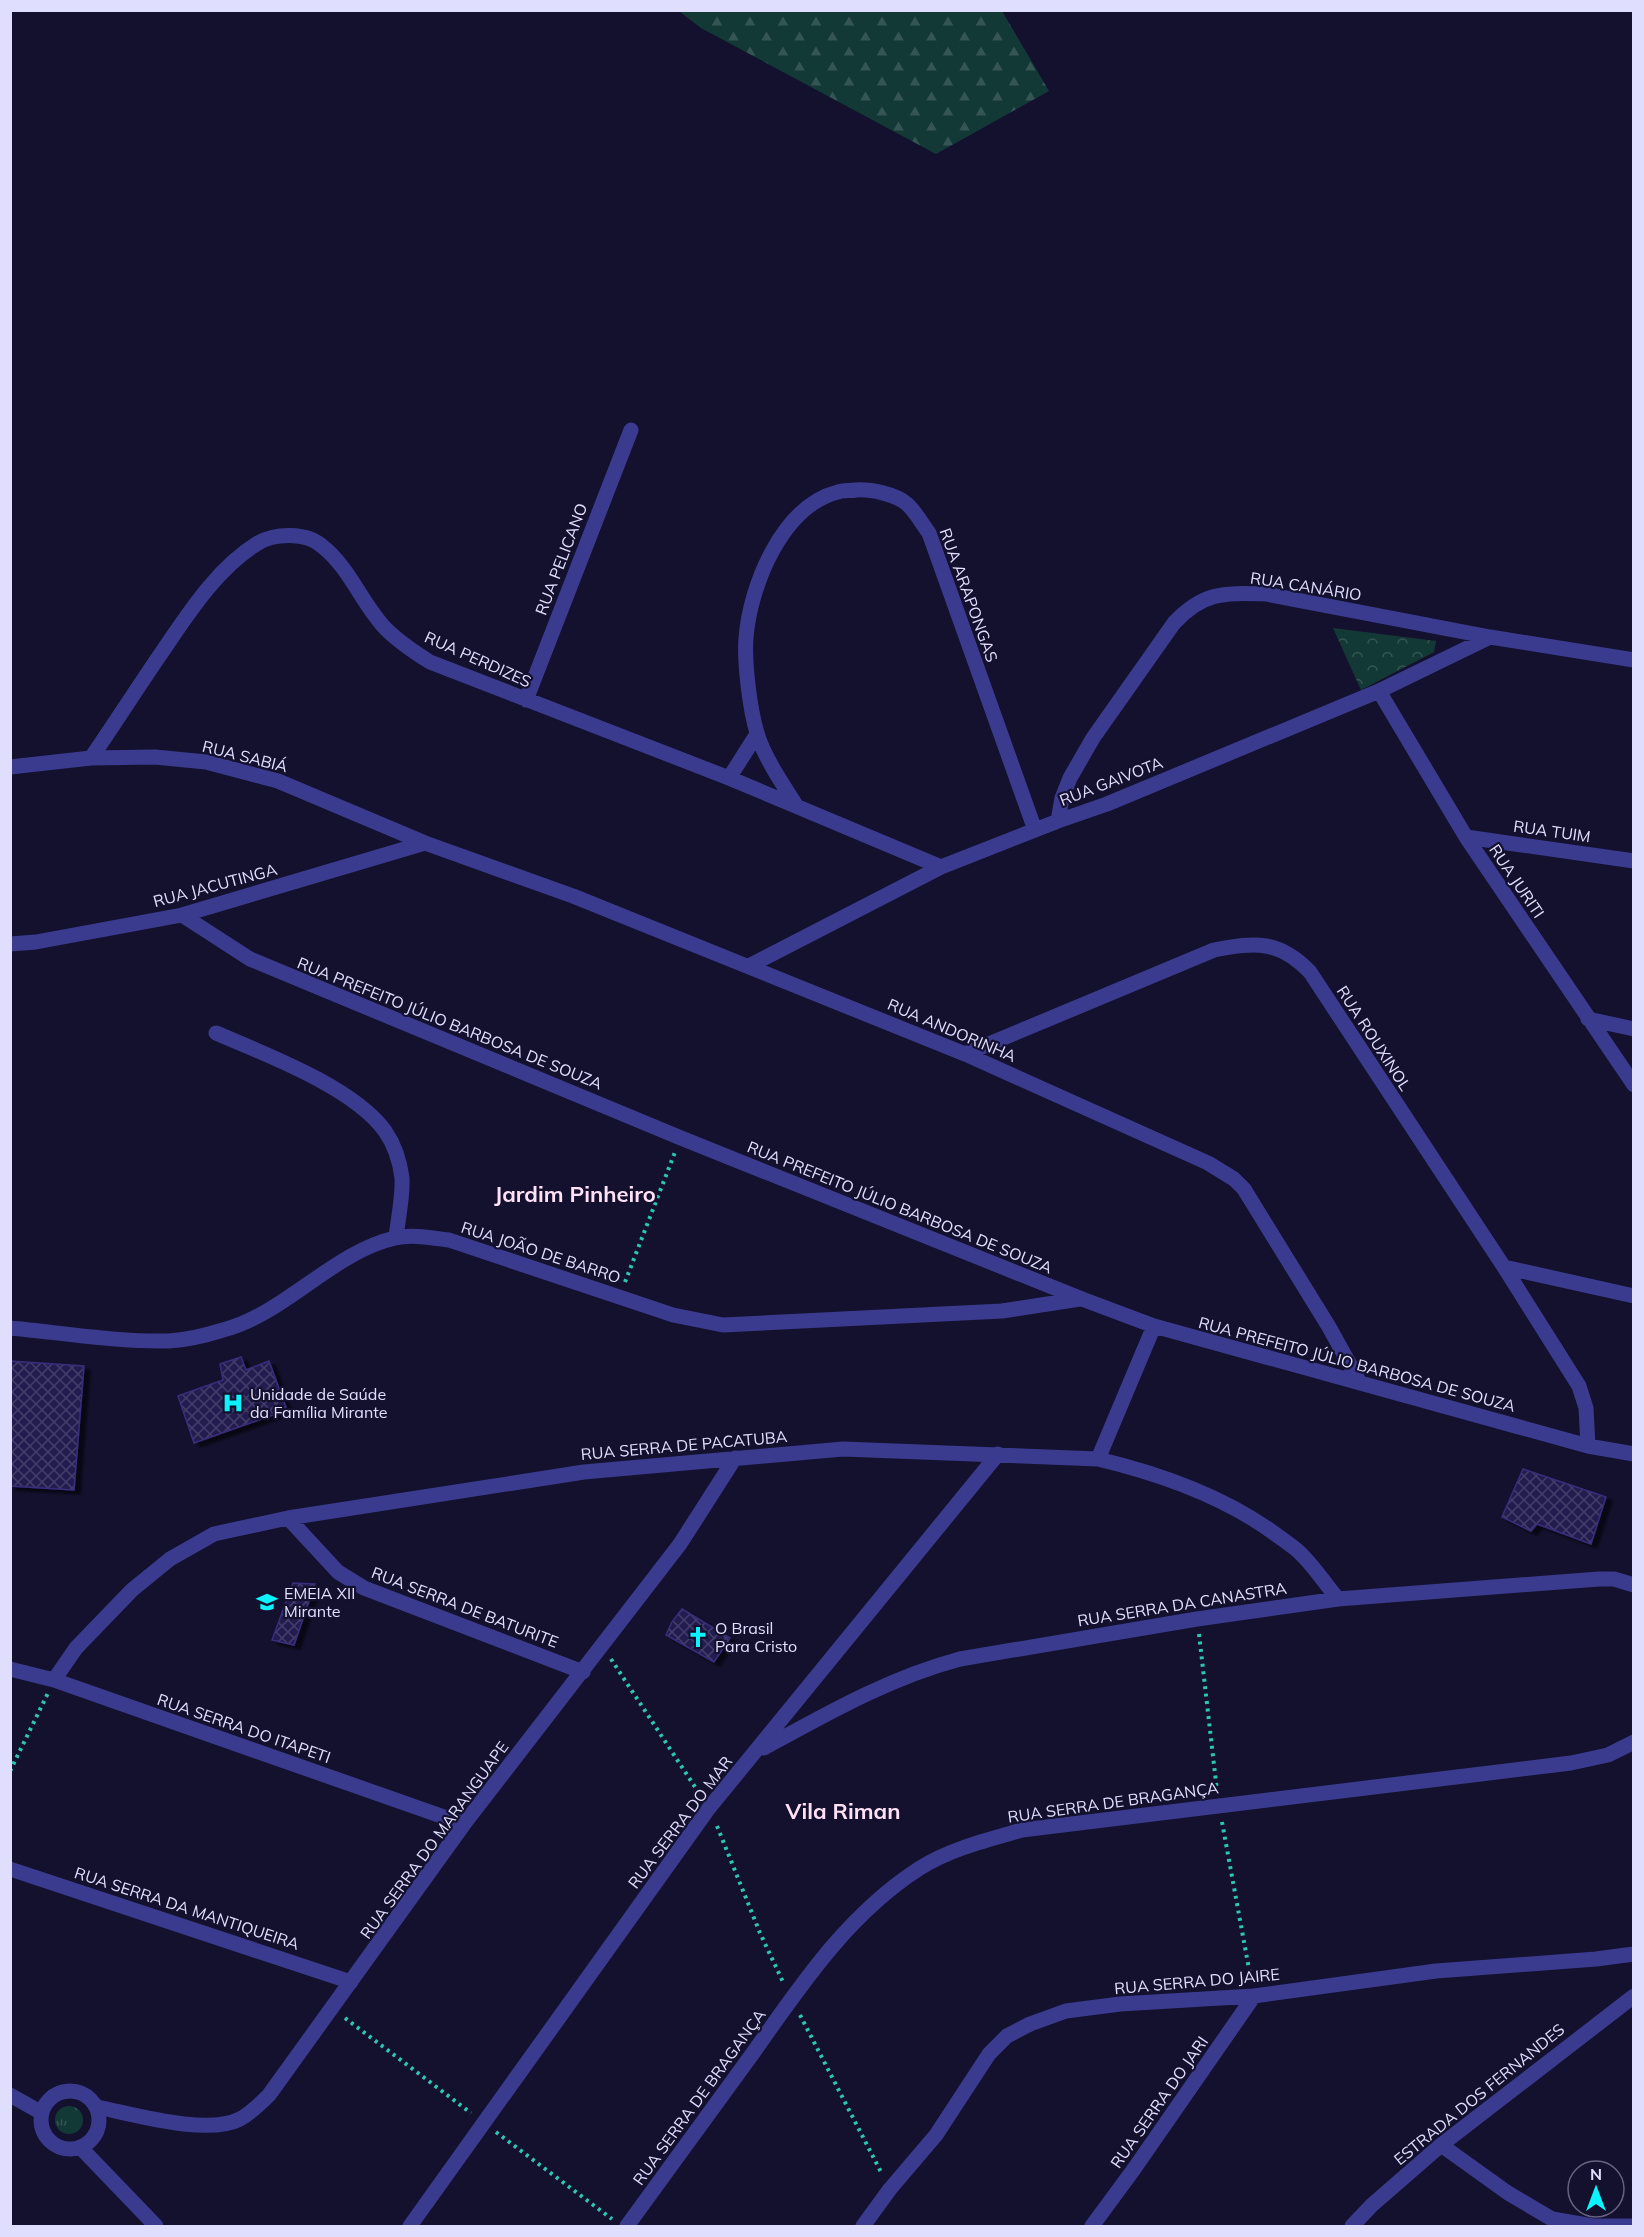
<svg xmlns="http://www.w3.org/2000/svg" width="1644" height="2237" viewBox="0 0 1644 2237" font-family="Mulish,sans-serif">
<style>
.grass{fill:url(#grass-tufts)}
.forest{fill:url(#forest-firs)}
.park{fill:url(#park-crowns)}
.building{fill:url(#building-cross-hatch);stroke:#392d7d;stroke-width:1.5;filter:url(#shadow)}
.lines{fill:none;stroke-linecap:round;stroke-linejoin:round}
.path{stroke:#2bc6b5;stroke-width:4;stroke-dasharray:3 4.5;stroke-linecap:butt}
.street{stroke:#3a3b8f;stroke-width:15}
.labels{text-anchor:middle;stroke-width:4.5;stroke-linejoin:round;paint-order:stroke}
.street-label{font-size:16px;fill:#e0deff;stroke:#14112e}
.poi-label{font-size:16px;fill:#e0deff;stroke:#14112e;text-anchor:start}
.district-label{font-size:22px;font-weight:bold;fill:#ffe0f5;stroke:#14112e}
</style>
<defs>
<pattern id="grass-tufts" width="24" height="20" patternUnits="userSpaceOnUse" patternTransform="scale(1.5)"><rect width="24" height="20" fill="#133936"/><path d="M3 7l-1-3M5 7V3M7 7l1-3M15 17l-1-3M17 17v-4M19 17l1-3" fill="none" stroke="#355554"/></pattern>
<pattern id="forest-firs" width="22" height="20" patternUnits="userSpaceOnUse" patternTransform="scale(1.5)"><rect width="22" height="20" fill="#133936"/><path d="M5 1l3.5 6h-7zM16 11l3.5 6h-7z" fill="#355554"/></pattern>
<pattern id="park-crowns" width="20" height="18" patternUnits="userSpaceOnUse" patternTransform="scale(1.5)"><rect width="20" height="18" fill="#133936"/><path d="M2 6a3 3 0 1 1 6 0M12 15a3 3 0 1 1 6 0" fill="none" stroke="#355554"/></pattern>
<pattern id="building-cross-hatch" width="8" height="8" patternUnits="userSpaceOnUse" patternTransform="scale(1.5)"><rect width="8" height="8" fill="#241c50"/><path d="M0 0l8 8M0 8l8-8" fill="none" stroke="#443d6a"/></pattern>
<filter id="shadow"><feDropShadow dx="6" dy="4" stdDeviation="1.5" flood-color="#0009"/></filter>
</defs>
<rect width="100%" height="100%" fill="#14112e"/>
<path class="grass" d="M55 2120a14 14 0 1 1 28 0a14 14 0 1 1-28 0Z"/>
<path class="forest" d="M679,11H1002L1049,91L936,154L701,28Z"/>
<path class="park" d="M1333,628L1436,641L1434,652L1361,690Z"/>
<path class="building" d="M241,1357L246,1370L269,1361L287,1410L194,1443L178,1396L223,1380L220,1364Z
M10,1361L84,1366L74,1490L10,1486Z
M1523,1469L1606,1497L1591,1544L1537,1524L1531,1531L1502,1517Z
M293,1583L315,1584L294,1645L272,1640Z
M682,1609L730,1638L714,1662L666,1635L672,1622Z"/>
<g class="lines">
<path class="path" d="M625,1282L675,1152
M1199,1634L1217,1791
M611,1659L699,1793
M10,1771L48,1693
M1222,1822L1251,1980
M717,1826L760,1933L783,1982
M800,2015L882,2174
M345,2018L471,2113
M496,2132L612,2219"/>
<path class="street" d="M1379,691L1466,837L1634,1085
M526,700L631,430
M91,758C115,723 138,687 162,652C188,614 217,568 258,543C275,533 306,532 322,546C350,568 362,604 386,629C399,642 414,652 430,662L729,778L941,867
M10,767L91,758L155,757L206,762L278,781L425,843L573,896L965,1054L1208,1163L1234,1179L1244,1189L1329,1327L1360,1383
M729,778L757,734
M796,805C783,785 763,755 757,733C750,710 744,662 746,638C750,586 782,506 838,492C843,490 850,491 856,490C870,489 896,494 907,504C916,512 922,524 929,533L1035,830
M1058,821L1062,798L1070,778L1093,738L1174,623C1204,591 1225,593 1266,594L1490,637L1634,660
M1466,837L1634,861
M182,915L250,959L681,1138L1082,1299L1154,1326L1588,1446L1634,1454
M10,944L36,942L182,915L425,843
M749,966L941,867L1058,821L1107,804L1379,691L1490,637
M1588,1019L1634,1029
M216,1033C265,1054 353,1087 385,1131C394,1144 400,1162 402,1178C403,1197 398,1219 396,1237
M965,1054L1214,950C1256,942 1279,940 1310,972L1504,1267L1579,1386L1586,1408L1588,1446
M1504,1267L1634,1296
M10,1328C63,1333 117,1342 169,1341C186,1340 207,1335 223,1330C285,1314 333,1252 395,1238C412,1234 432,1238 449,1240L673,1315L723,1325L1002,1311L1080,1299
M1098,1459L1154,1326
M288,1518L338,1572L364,1588L583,1672
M10,1669L54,1680L464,1824
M54,1680L76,1648L132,1590L170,1559L214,1534L288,1518L584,1472L843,1449L1098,1459C1161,1474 1226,1497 1278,1536C1286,1542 1296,1548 1303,1556C1316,1569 1326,1585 1338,1599
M764,1748C828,1713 889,1678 960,1659L1197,1619L1338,1599L1599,1579H1614L1634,1585
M10,1869L351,1982
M41 2120a29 29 0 1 1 58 0a29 29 0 1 1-58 0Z
M10,2095L42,2113
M97,2107C133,2114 207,2136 240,2119C251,2113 260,2104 269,2095L464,1824L680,1544L735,1458
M1441,2145L1508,2193L1552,2219L1593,2226H1634
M80,2147L156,2226
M410,2226L709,1808L998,1454
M627,2226C669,2169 711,2111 753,2053C801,1985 848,1914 920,1868C950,1849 987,1840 1022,1830L1571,1763L1608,1755L1634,1742
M863,2226L890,2189L936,2135L989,2054L1007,2036L1030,2024L1066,2011L1120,2004L1254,1996L1436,1971L1596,1959L1634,1954
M1092,2226L1134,2169L1254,1996
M1352,2226L1372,2205L1441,2145L1634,1996"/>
</g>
<defs>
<symbol id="hospital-bare" viewBox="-9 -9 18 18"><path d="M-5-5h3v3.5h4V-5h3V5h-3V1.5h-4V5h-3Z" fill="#0af3ff" stroke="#14112e" stroke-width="2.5" paint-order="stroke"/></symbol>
<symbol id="school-bare" viewBox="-9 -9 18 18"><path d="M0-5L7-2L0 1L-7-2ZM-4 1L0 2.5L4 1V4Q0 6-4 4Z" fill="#0af3ff" stroke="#14112e" stroke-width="2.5" paint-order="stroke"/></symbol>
<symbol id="church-bare" viewBox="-9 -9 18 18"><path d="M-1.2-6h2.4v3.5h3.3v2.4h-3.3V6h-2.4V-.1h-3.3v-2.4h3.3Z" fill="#0af3ff" stroke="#14112e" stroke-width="2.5" paint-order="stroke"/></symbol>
</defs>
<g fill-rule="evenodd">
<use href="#hospital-bare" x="218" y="1388" width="30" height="30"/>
<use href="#school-bare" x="252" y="1587" width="30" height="30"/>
<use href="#church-bare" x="683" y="1622" width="30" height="30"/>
</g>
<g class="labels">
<g class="street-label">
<text transform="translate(561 559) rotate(-69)" y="6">RUA PELICANO</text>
<text transform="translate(1306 586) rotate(9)" y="6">RUA CANÁRIO</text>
<text transform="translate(969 595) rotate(70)" y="6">RUA ARAPONGAS</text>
<text transform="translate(478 659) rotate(24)" y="6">RUA PERDIZES</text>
<text transform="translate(245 756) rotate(14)" y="6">RUA SABIÁ</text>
<text transform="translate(1111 781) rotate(-21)" y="6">RUA GAIVOTA</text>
<text transform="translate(1552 831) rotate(8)" y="6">RUA TUIM</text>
<text transform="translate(1517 881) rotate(56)" y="6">RUA JURITI</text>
<text transform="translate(215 885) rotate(-15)" y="6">RUA JACUTINGA</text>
<text transform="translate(450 1023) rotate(22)" y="6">RUA PREFEITO JÚLIO BARBOSA DE SOUZA</text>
<text transform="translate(952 1030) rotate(23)" y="6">RUA ANDORINHA</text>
<text transform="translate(1374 1038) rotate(57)" y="6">RUA ROUXINOL</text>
<text transform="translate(900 1207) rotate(22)" y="6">RUA PREFEITO JÚLIO BARBOSA DE SOUZA</text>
<text transform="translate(541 1252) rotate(18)" y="6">RUA JOÃO DE BARRO</text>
<text transform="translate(1357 1364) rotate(15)" y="6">RUA PREFEITO JÚLIO BARBOSA DE SOUZA</text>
<text transform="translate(684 1445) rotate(-5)" y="6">RUA SERRA DE PACATUBA</text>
<text transform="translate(1182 1604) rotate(-9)" y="6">RUA SERRA DA CANASTRA</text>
<text transform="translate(465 1607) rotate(21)" y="6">RUA SERRA DE BATURITE</text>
<text transform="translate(244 1728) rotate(19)" y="6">RUA SERRA DO ITAPETI</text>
<text transform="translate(1113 1802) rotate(-8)" y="6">RUA SERRA DE BRAGANÇA</text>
<text transform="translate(680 1822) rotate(-53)" y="6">RUA SERRA DO MAR</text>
<text transform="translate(434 1840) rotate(-54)" y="6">RUA SERRA DO MARANGUAPE</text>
<text transform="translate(187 1908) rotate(18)" y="6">RUA SERRA DA MANTIQUEIRA</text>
<text transform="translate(1197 1981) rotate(-5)" y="6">RUA SERRA DO JAIRE</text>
<text transform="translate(1479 2094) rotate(-39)" y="6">ESTRADA DOS FERNANDES</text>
<text transform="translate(699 2097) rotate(-54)" y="6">RUA SERRA DE BRAGANÇA</text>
<text transform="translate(1159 2102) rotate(-55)" y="6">RUA SERRA DO JARI</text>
</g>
<g class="poi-label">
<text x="250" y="1400">Unidade de Saúde<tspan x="250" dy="18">da Família Mirante</tspan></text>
<text x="284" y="1599">EMEIA XII<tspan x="284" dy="18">Mirante</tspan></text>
<text x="715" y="1634">O Brasil<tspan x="715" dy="18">Para Cristo</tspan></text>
</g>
<g class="district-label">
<text x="575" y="1202">Jardim Pinheiro</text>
<text x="843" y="1819">Vila Riman</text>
</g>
</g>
<rect width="1644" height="2237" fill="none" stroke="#e0deff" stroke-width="24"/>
<g transform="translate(1596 2189)"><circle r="28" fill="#14112e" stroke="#666382" stroke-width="1.5"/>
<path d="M0-4.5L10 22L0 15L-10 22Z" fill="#0af3ff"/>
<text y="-9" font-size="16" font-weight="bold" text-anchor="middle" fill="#e0deff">N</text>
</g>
</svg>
